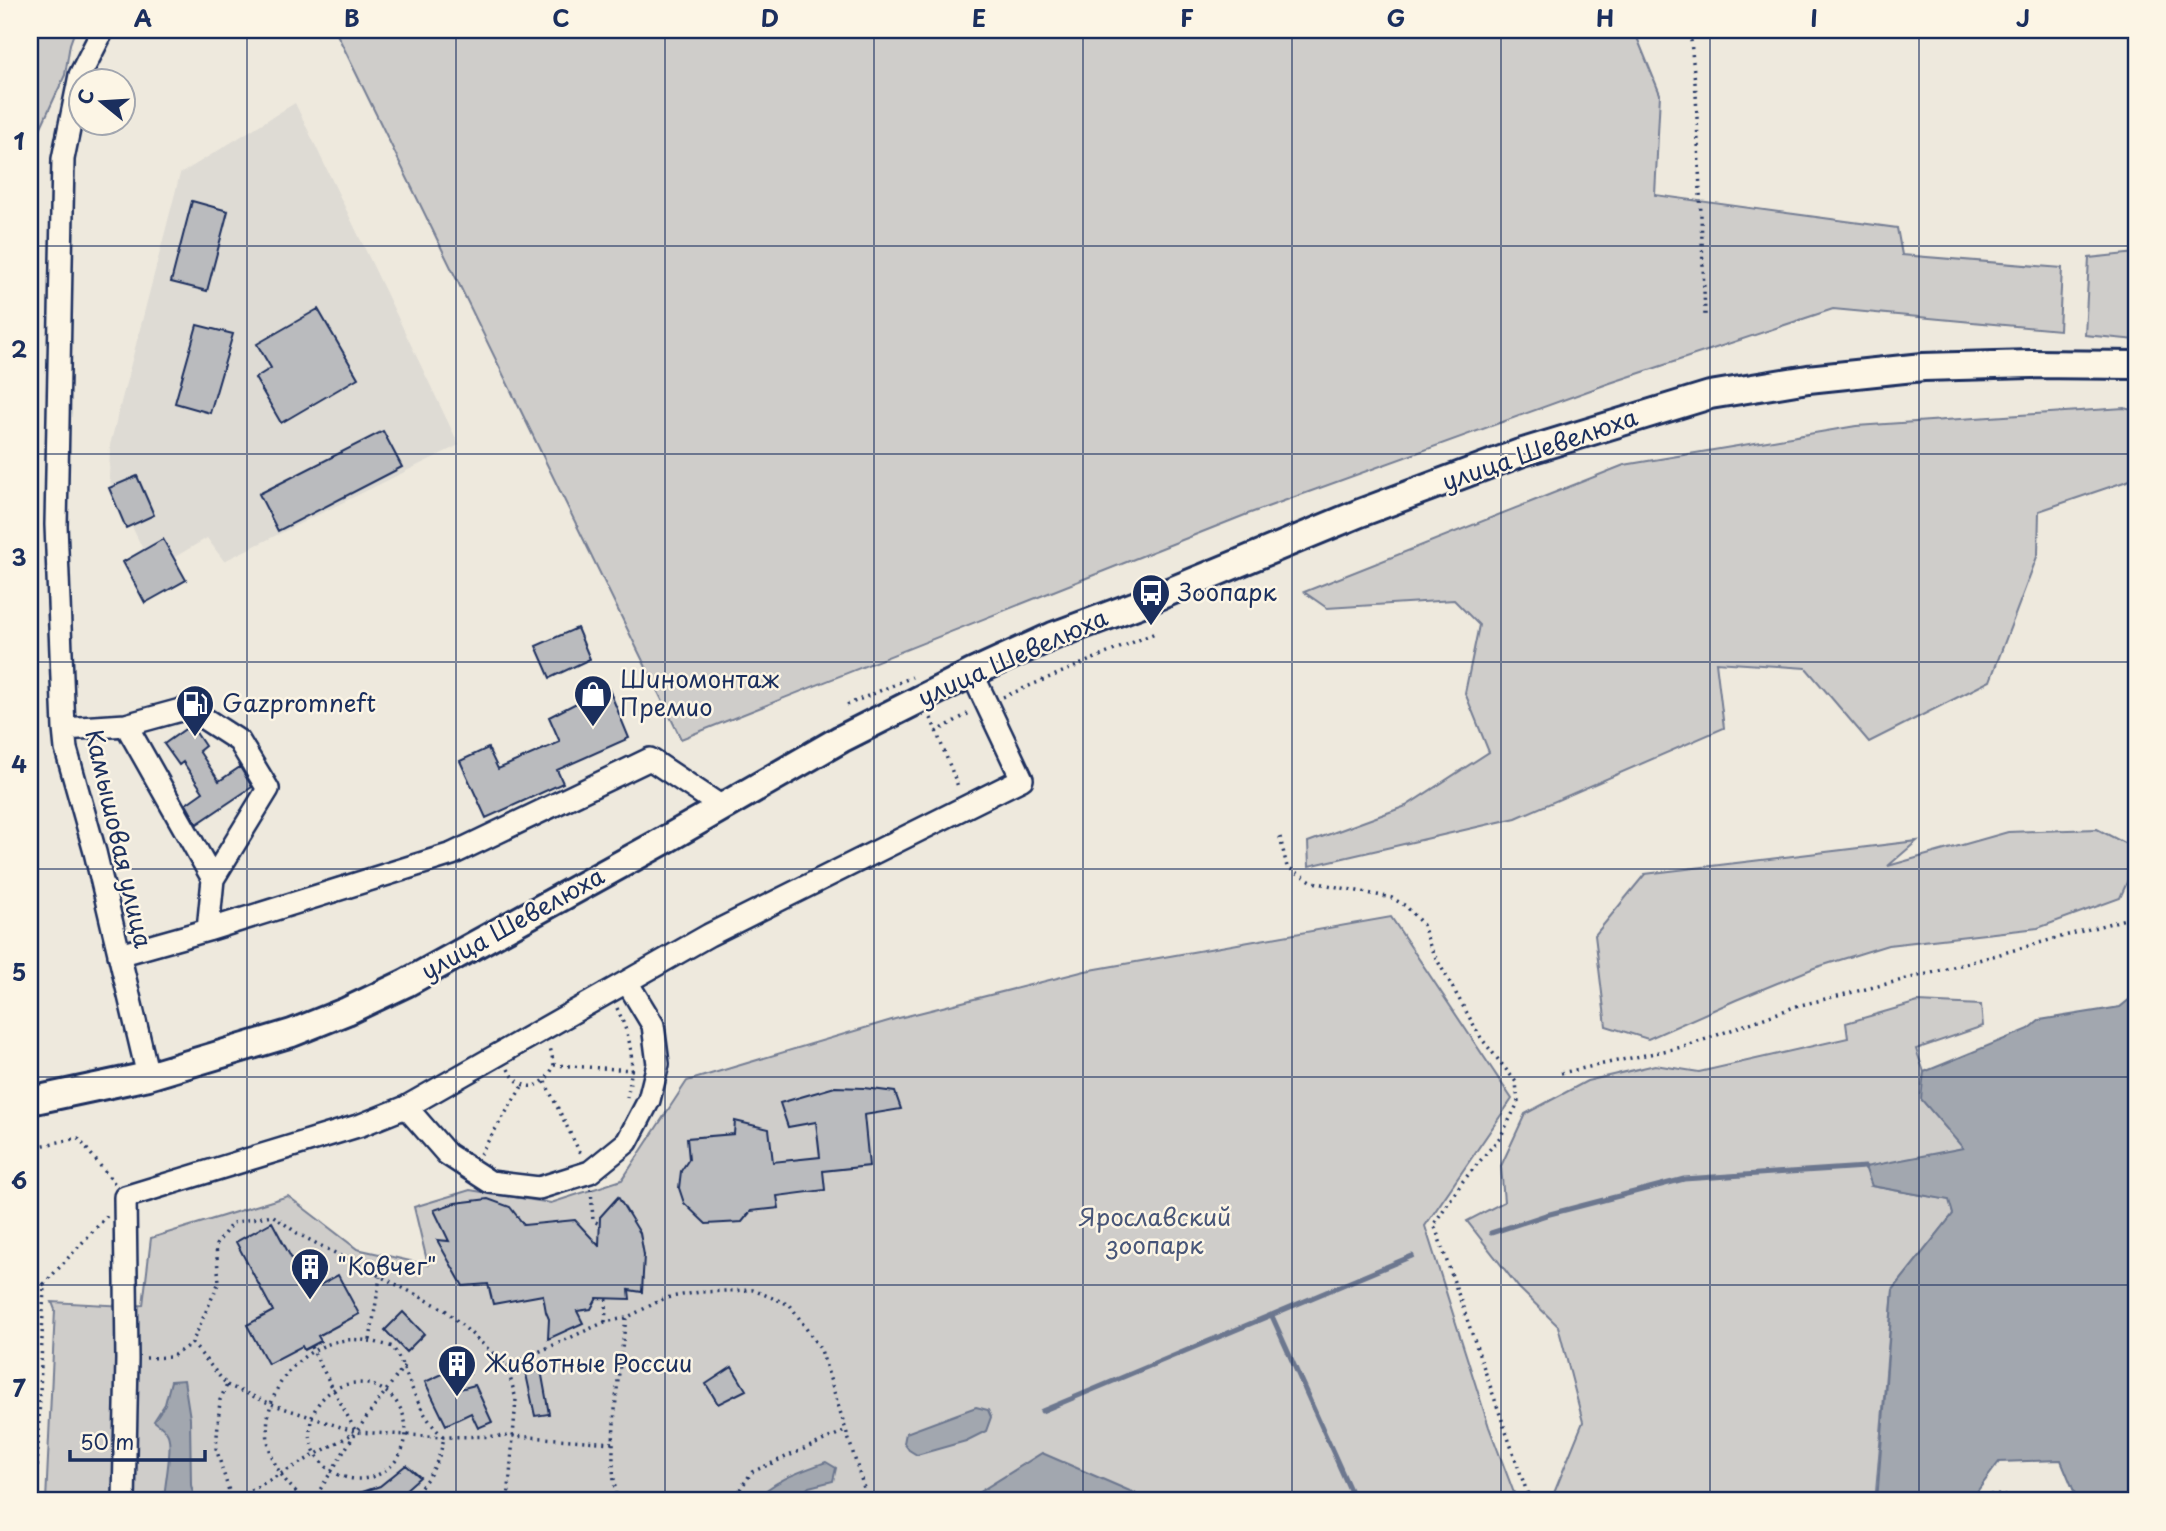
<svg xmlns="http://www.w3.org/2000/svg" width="2166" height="1531" viewBox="0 0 2166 1531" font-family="'Playpen Sans',sans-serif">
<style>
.built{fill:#dedbd4}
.green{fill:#cfcdca;stroke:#757e94;stroke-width:2}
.water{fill:#a2a7af;stroke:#6c778f;stroke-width:2}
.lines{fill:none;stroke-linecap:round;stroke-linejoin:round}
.stream{stroke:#6c778f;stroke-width:5}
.building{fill:#babbbe;stroke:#1b2f5e;stroke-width:2}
.minor-casing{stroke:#1b2f5e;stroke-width:26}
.major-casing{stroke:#1b2f5e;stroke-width:32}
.path{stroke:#1b2f5e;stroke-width:3.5;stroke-dasharray:2 5;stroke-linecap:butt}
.minor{stroke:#fcf5e5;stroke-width:21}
.major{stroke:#fcf5e5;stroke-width:26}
.grid{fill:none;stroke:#1b2f5e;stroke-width:2;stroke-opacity:0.55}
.labels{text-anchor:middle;stroke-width:5;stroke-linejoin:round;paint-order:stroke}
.street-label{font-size:24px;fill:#1b2f5e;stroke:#fcf5e5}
.poi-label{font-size:24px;fill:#1b2f5e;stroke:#fcf5e5;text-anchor:start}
.park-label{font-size:24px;fill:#485679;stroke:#fcf5e5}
.neatline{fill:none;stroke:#1b2f5e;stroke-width:2.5}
.grid-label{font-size:23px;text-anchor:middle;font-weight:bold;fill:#1b2f5e}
</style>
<rect width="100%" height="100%" fill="#eee9dd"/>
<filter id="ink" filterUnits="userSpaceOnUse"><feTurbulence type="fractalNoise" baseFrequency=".0143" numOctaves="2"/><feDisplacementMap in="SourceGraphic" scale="14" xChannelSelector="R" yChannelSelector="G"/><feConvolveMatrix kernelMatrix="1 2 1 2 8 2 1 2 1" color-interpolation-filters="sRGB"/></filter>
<g filter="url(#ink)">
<path class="built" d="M295,103L459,445L224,561L207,538L153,570L109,479L110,445L180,174Z"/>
<path class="green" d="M30,30H75L70,44L65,75L40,129L30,123Z
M335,30H1634L1660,94L1655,195L1897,228L1902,255L2062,268L2059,330L1833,309L1610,383L1245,515L681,739Z
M2136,253V340L2085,335L2089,258Z
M2124,408L2136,411V478L2039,511L2038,554L1990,681L1869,742L1806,668L1716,662L1724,728L1516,818L1309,866L1308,842L1406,806L1489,752L1465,693L1479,625L1454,600L1327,608L1304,592L1624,465L1856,426Z
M2097,829L2136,849V862L2120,898L2038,928L1888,945L1814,968L1736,1000L1648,1039L1606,1026L1595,935L1645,874L1917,841L1888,866L2008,832Z
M1391,917L1512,1099L1425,1226L1489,1427L1517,1501H46L55,1310L52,1302L126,1306L143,1305L151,1238L288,1196L357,1249L428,1265L414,1207L470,1190L551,1203L622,1180L687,1081L895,1019L1085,971Z
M1918,1002L1981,1005L1983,1026L1916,1049L1924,1072L1921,1099L1964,1148L1872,1186L1950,1200L1953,1214L1893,1290L1876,1492L1870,1501H1556L1554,1493L1583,1422L1558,1326L1519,1288L1467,1221L1504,1202L1501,1166L1525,1114L1587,1081L1655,1065L1699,1072L1848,1038L1846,1023Z"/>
<path class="water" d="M2136,994V1501H2078L2061,1460L1999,1462L1970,1501H1877L1893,1290L1953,1214L1949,1200L1872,1186L1865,1167L1963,1148L1921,1099L1924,1072L2029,1029L2040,1020L2120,1007Z
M184,1380L190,1418L191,1485L195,1501H164C164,1486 174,1444 167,1433C164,1428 158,1424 154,1421L165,1404L171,1381Z
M976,1407L988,1410L991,1417L986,1431L966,1441L917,1455L909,1450L904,1443L906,1433Z
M1042,1453L1153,1501H965Z
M826,1462L836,1468L833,1481L809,1487L794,1501H754C774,1480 799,1472 826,1462Z"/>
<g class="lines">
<path class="stream" d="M1491,1233L1546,1215L1684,1179L1865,1167
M1272,1316L1355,1501
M1042,1411L1412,1256"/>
</g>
<path class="building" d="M192,201L228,211L207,291L171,282Z
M318,309L358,378L281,423L255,378L271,368L257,344Z
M197,325L233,334L210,413L175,403Z
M383,431L402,467L278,531L259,494Z
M137,476L154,515L126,528L109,488Z
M163,539L186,580L145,603L123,562Z
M577,628L590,659L550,678L536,646Z
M608,687L629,738L557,770L563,783L486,818L460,761L488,748L498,769L560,742L549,717Z
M191,725L205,746L199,751L219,781L240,767L252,787L197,824L186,804L203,792L183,762L179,765L164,744Z
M835,1087L864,1088L895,1092L901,1109L864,1115L869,1166L823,1171L825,1190L777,1196L779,1208L751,1211L742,1222L706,1224L684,1203L679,1188L681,1171L689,1159L687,1138L734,1134L735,1121L769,1129L773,1162L820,1157L816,1122L788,1127L780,1103Z
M618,1197L640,1233L644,1255L642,1292L629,1290L630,1299L597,1298L591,1309L577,1311L583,1323L548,1339L549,1319L546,1312L543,1295L493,1304L488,1284L463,1286L437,1240L449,1241L434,1210L455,1203L488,1199L510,1207L524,1225L575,1220L599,1246L600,1217Z
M272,1222L309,1291L338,1275L359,1314L318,1336L321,1341L304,1350L302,1346L268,1364L247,1325L273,1311L236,1242Z
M403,1312L424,1334L406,1352L385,1330Z
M464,1360L470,1374L453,1382L456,1390L475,1385L492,1422L478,1428L471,1413L446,1425L425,1382L447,1372L445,1367Z
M732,1367L746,1390L718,1404L706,1384Z
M541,1370L549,1414L535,1416L526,1374Z
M406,1465L420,1477L403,1492L387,1501H342V1499L380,1486Z"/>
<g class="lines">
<defs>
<path id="minor" d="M103,30L80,75L63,159L56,525L64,729L66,749L95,852L148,1076
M126,725L213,879
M64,729L126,725L188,708L239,741L268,789L213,879L208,930
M119,955L208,930L452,854L650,759L722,807
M406,1107L447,1154L490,1182L539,1188L590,1172L627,1142L649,1100L658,1064L653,1025L627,982
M124,1501L127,1359L125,1197L361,1125L406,1107L709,935L1022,779L972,673"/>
<path id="major" d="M30,1101L148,1076L292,1033L347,1011L406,983L665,840L841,739L972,673L1053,636L1142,603L1360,513L1520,453L1710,395L1808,379L1923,367L2031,364L2136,365"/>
</defs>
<use href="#minor" class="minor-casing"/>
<use href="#major" class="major-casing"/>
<path class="path" d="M1681,30L1691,41L1696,93L1705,315
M1003,697L1155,633
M847,705L912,677
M931,718L959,789
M936,732L971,712
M1280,837L1287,867L1313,882L1392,898L1406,906L1423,925L1431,949L1481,1038L1516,1082L1518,1103L1501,1136L1463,1181L1434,1224L1530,1501
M617,1008C633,1044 635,1059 627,1098
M554,1065L633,1070
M508,1069C523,1095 544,1090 554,1065L550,1047
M1561,1073L1687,1046L1797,1006L1939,971L2136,916
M545,1082L581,1155
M30,1148L78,1138L115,1184
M480,1154L523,1085
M591,1189L593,1221L600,1224
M30,1291L44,1284
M605,1322L607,1298
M370,1340L380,1277
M192,1343L227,1385L220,1400L216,1448L232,1501
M311,1347L356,1432
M146,1358L171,1357L192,1343L219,1282L216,1245L232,1223L272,1215L300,1235L444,1309L507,1366L605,1322L626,1318L665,1298L700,1292L753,1290L790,1305L821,1350L868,1501
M507,1366L516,1399L508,1501
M310 1431a48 48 0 1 1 96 0a48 48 0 1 1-96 0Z
M227,1385L271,1404L356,1432L444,1437L514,1436L614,1443
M1990,1495L2022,1497L2032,1501
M36,1501L44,1284L107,1216
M232,1501L354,1433
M307,1501C290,1488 276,1472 270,1450C257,1401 292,1350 340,1341C358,1337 376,1342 393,1347C411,1378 416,1413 444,1437C439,1465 427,1483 406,1501
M313,1501L356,1432L404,1366
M617,1501C615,1489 613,1476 613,1464C612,1415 620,1366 626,1318
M732,1501L752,1472L847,1430"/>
<use href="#minor" class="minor"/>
<use href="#major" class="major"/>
</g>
</g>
<path class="grid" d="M247,30V1501M456,30V1501M665,30V1501M874,30V1501M1083,30V1501M1292,30V1501M1501,30V1501M1710,30V1501M1919,30V1501M30,246H2136M30,454H2136M30,662H2136M30,869H2136M30,1077H2136M30,1285H2136"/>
<defs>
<symbol id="bus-pin" viewBox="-11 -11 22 30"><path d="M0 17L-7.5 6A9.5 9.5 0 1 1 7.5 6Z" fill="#1b2f5e" stroke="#fcf5e5"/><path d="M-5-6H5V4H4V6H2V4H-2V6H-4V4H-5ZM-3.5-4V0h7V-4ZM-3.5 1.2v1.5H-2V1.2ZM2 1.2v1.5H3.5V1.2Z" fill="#fff"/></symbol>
<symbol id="shop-pin" viewBox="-11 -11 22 30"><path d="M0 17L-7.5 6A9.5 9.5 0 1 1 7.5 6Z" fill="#1b2f5e" stroke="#fcf5e5"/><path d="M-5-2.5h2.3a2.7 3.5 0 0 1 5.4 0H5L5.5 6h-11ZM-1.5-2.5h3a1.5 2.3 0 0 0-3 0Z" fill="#fff"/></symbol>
<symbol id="fuel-pin" viewBox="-11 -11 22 30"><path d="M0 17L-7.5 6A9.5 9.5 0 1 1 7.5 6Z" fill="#1b2f5e" stroke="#fcf5e5"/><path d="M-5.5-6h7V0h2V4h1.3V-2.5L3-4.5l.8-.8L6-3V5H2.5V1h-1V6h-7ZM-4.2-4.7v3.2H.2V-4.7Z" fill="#fff"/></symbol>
<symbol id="building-pin" viewBox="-11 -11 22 30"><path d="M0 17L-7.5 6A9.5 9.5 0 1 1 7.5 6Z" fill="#1b2f5e" stroke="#fcf5e5"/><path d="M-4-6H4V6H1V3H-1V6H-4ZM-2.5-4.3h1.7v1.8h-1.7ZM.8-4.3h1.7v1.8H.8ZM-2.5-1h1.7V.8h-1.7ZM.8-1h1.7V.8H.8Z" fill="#fff"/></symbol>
</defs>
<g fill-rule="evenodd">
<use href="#bus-pin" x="1129" y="571" width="44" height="60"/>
<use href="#shop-pin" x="571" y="672" width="44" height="60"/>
<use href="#fuel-pin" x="173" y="682" width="44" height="60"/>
<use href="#building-pin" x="288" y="1245" width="44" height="60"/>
<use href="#building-pin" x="435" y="1342" width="44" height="60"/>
</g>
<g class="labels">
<g class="street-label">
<text transform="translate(1540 450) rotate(-19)" y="8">улица Шевелюха</text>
<text transform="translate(1013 658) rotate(-24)" y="8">улица Шевелюха</text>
<text transform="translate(118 839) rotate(77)" y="8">Камышовая улица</text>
<text transform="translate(513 924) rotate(-29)" y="8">улица Шевелюха</text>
</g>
<g class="poi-label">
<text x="1178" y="601">Зоопарк</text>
<text x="620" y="688">Шиномонтаж<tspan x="620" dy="28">Премио</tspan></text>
<text x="222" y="712">Gazpromneft</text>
<text x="337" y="1275">"Ковчег"</text>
<text x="484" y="1372">Животные России</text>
</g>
<g class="park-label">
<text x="1155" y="1226">Ярославский<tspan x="1155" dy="28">зоопарк</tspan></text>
</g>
</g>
<rect width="2166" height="1531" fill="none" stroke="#fcf5e5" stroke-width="77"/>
<g transform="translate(102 102) rotate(288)"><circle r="33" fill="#fcf5e5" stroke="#a2a6af" stroke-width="2"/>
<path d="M0-5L12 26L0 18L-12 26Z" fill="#1b2f5e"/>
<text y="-10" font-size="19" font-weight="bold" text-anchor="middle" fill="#1b2f5e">С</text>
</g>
<path d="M70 1450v10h135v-10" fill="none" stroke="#1b2f5e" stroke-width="3.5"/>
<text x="80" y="1450" font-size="21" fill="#1b2f5e" stroke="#fcf5e5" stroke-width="5" paint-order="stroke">50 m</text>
<rect x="38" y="38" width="2090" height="1454" class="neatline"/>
<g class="grid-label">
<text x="143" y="27">A</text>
<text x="352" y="27">B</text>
<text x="561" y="27">C</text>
<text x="770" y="27">D</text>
<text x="979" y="27">E</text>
<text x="1187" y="27">F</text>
<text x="1396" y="27">G</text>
<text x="1605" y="27">H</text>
<text x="1814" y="27">I</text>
<text x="2023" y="27">J</text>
<text x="19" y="150">1</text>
<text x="19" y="358">2</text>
<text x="19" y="566">3</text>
<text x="19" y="773">4</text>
<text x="19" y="981">5</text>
<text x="19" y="1189">6</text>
<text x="19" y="1397">7</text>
</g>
</svg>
